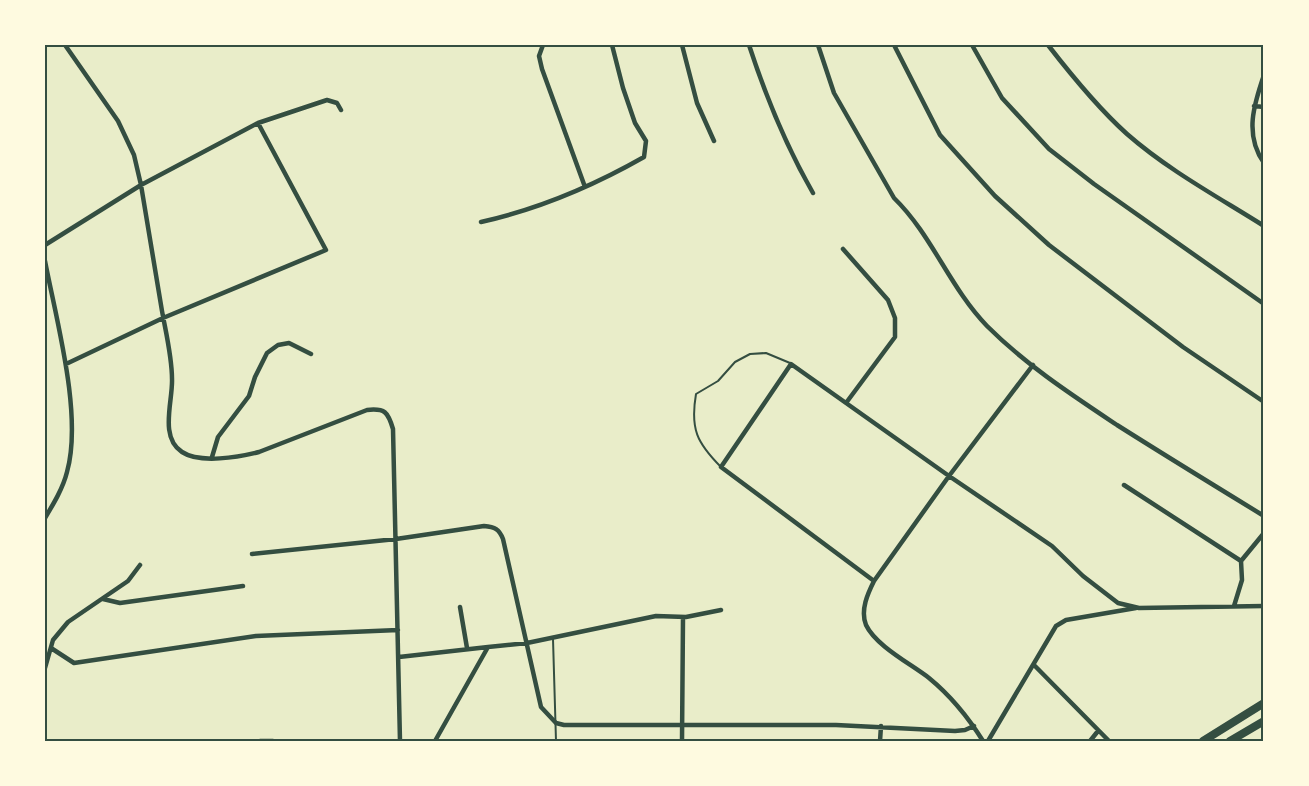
<svg xmlns="http://www.w3.org/2000/svg" width="1309" height="786" viewBox="0 0 1309 786" font-family="Figtree,sans-serif">
<style>
.lines{fill:none;stroke-linecap:round;stroke-linejoin:round}
.service{stroke:#344e41;stroke-width:2}
.minor{stroke:#344e41;stroke-width:4.5}
.trunk{stroke:#344e41;stroke-width:8}
.neatline{fill:none;stroke:#344e41;stroke-width:2}
</style>
<rect width="100%" height="100%" fill="#e9edc9"/>
<g class="lines">
<path class="service" d="M721,467C697,443 690,429 696,394L718,381L735,362L750,354L766,353L790,363
M553,639L556,741"/>
<path class="minor" d="M65,45L118,121L134,155L141,185C148,227 155,269 162,311C166,333 172,357 172,379C173,401 159,437 182,452C200,464 239,457 259,452L367,410C385,408 388,412 393,429L400,741
M543,45L539,56L542,69L585,187
M682,45L697,103L714,141
M749,45C766,97 786,146 813,193
M818,45L834,93L894,198C932,235 950,288 987,326C1026,365 1072,395 1117,425C1166,456 1215,486 1264,516
M894,45L940,135L995,196L1049,245L1183,347L1264,402
M972,45L1002,98L1049,149L1094,184L1264,304
M1048,45C1072,76 1098,108 1127,134C1168,170 1218,197 1264,226
M1264,75C1254,104 1244,135 1264,163
M1254,106L1264,107
M481,222C539,209 593,186 644,157L646,141L635,123L623,88L612,45
M45,245L141,185L258,123L327,100L337,103L341,110
M843,249L888,300L895,318V337L846,403
M45,261C56,319 83,415 67,472C63,488 54,503 45,518
M66,364L163,318L326,250L258,123
M212,457L218,437L249,396L255,377L267,353L278,345L289,343L311,354
M1124,485L1241,561
M252,554L396,539L484,526C495,527 499,529 503,539L541,707L556,723L564,725H836L955,731L965,730L974,726
M874,581L721,467L791,364L949,476L1052,546L1083,576L1118,603L1139,608L1264,606
M103,599L120,603L243,586
M1234,606L1242,580L1241,561L1264,533
M460,607L467,648
M488,647L527,643L656,616L686,617L721,610
M51,648L74,663L256,636L398,630
M399,657L488,647L435,741
M1034,665L1109,741
M45,668L53,640L68,622L128,581L140,565
M260,741H273
M682,741L683,617
M880,741L881,726
M983,741C968,717 951,696 929,678C911,664 876,646 866,625C860,610 868,593 874,581L949,476L1033,365
M988,741L1056,626L1066,620L1136,608
M1090,741L1098,731"/>
<path class="trunk" d="M1203,741L1264,703
M1230,741L1264,721"/>
</g>
<rect width="1309" height="786" fill="none" stroke="#fefae0" stroke-width="93"/>
<rect x="46" y="46" width="1216" height="694" class="neatline"/>
</svg>
